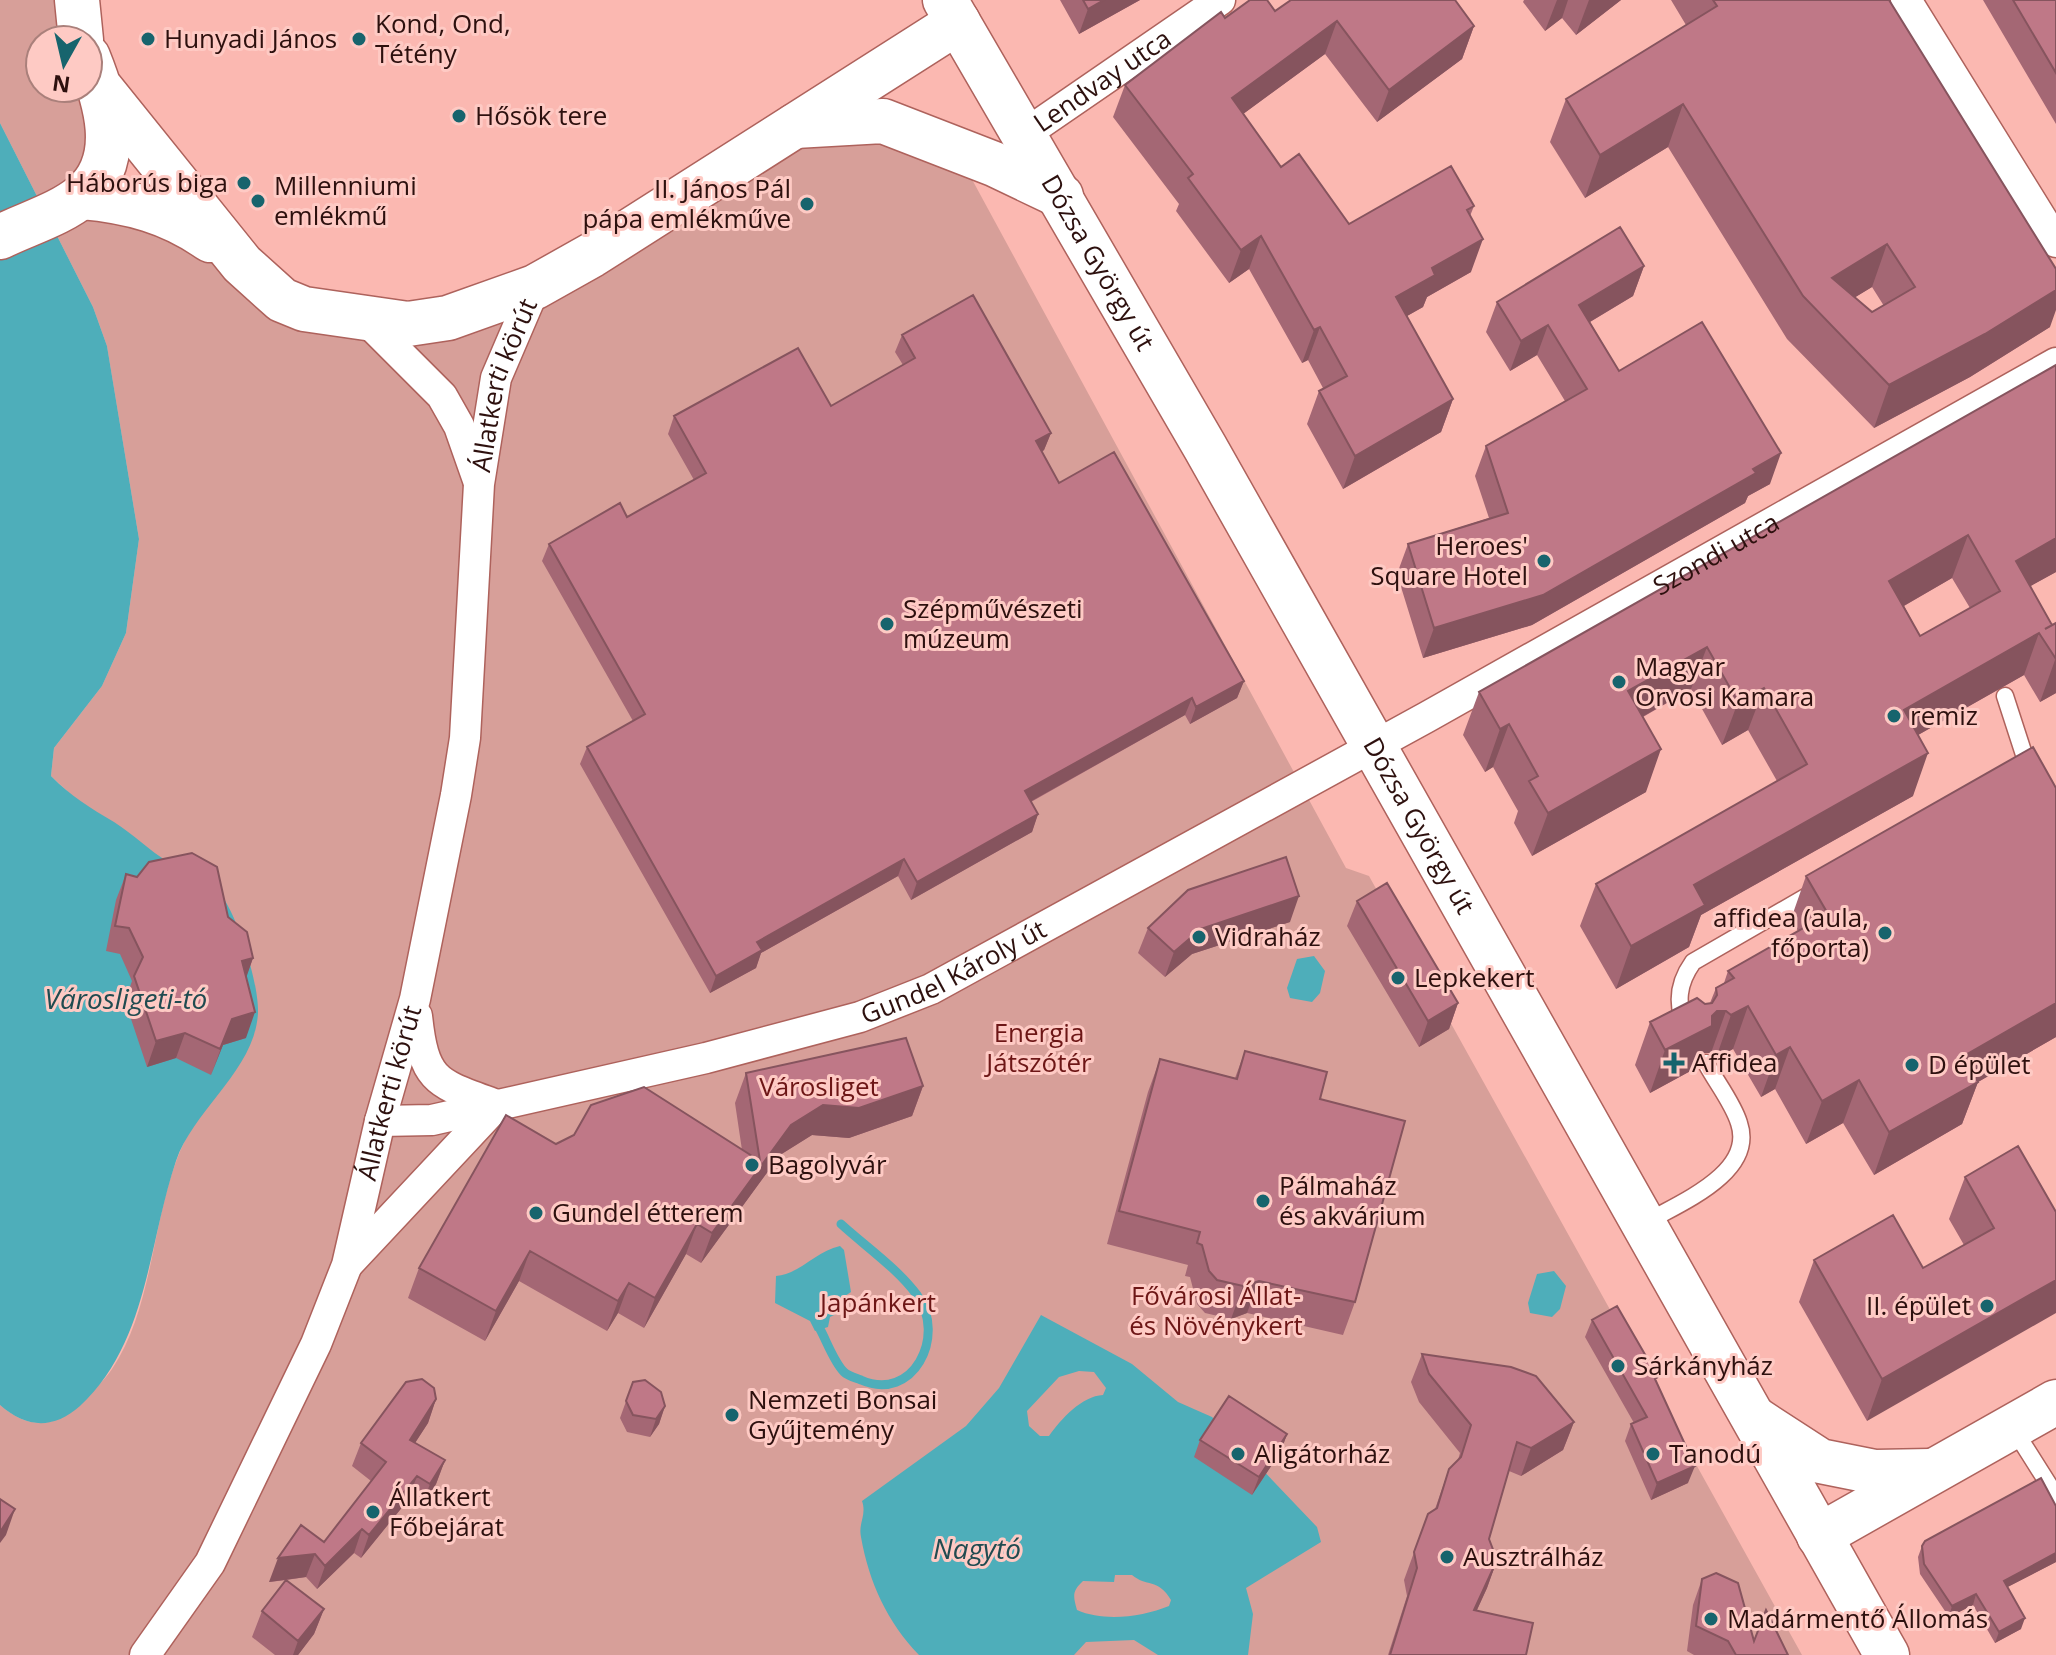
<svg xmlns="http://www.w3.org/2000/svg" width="2056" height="1655" viewBox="0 0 2056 1655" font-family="'Open Sans',sans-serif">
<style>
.green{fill:#d79f99}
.water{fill:#4eaeba;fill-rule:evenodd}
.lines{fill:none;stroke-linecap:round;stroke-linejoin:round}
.stream{stroke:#4eaeba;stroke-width:9}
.lane-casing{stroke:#ae625c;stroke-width:19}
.street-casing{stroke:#ae625c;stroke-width:33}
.secondary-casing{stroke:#ae625c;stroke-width:47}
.lane{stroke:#fff;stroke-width:16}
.street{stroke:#fff;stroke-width:30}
.secondary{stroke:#fff;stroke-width:44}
.wall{fill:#a46774;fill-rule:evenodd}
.shaded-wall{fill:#86545e}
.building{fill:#bf7887;stroke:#86545e;stroke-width:2;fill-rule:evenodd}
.poi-dot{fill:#17646d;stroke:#fecac4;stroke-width:3}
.labels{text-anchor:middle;stroke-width:6;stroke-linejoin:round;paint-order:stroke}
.poi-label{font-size:26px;fill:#2d100e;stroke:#fecac4;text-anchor:start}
.street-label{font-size:26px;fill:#2d100e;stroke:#fecac4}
.park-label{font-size:26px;fill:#6d1616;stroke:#fecac4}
.water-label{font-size:28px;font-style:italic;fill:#204b50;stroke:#fecac4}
</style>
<rect width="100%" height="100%" fill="#fbb8b1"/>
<path class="green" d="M0,0H77L81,40H40V88H88L97,180L260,283L448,318L793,126L873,137L962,161L1346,868L1369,876L1802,1655H0V1405C30,1431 57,1428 84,1400C93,1390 105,1380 112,1369C152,1310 152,1224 177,1159C192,1118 226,1084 248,1046L254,1030L257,1001L241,937L168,863L80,803L51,776L54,748L102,686L126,633L139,539L107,346L93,307L0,123Z"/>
<path class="water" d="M0,123L93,307L107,346L139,539L126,633L102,686L54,748L51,776C71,796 90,808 114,822C133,834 149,850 168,862C183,871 209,879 220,893C238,917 259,983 258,1013C255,1070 194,1109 176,1161C148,1244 148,1343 80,1406C53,1430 26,1428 0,1405Z
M1314,956L1325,971L1320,993L1312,1002L1290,998L1287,988L1297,959Z
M840,1246L844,1250L851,1292L845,1296L844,1310L830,1317L828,1327L815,1331L810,1321L775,1303L776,1276C800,1274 816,1251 840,1246Z
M1554,1271L1566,1286L1560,1309L1552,1317L1530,1313L1528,1303L1537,1274Z
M1041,1315L1132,1364L1178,1402L1212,1417L1317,1527L1321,1542L1246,1588L1253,1614L1248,1655H1158L1134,1640L1086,1642L1074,1655H919C887,1622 869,1582 861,1537C858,1523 867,1515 862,1501L966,1426L999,1388ZM1079,1371L1094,1372L1106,1388L1103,1395C1082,1396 1061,1419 1049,1436H1040L1029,1426L1027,1411L1059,1377ZM1115,1575H1132C1146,1587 1158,1578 1171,1600L1169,1606C1142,1617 1104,1622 1077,1610C1073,1596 1072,1591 1083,1581L1114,1582Z"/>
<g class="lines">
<path class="stream" d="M820,1329C827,1342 834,1362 844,1372C848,1376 856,1378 861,1380C913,1403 947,1336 917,1295C897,1268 865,1246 841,1224"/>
<defs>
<path id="lane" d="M2005,696L2029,770
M1687,1028C1675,1004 1678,983 1693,962L1816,891
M1645,1223C1679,1203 1756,1173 1739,1123C1733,1103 1716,1082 1706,1063
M2013,1428L2056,1496"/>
<g id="street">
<path d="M1906,0L2056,242"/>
<path id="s1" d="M1025,134L1220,0"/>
<path d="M367,321L442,396L459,426L478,480"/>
<path d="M417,1016C424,1083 437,1083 497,1105"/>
<path id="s2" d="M380,1121L432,1120L706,1058L860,1017L931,989L1427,717L2056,363"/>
<path d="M348,1264L497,1105"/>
<path id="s3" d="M145,1655L210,1563L316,1344L347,1265L380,1121L415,999L456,795L465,738L479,484L496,378L535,287"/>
</g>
<g id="secondary">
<path d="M77,0L81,40"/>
<path id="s4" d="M945,0L1205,447L1887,1655"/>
<path d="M102,90L242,264L282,300L304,309L408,324L448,318L535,287L592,255L958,22"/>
<path d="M795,126L883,121L994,164L1061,196"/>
<path d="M82,197C129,201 171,212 210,240"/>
<path d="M0,237C26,224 61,214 83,195C125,160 105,99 88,57"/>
<path d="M1757,1420L1820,1461L1875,1472L1931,1471"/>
<path d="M1819,1536L2056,1402"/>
</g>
</defs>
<use href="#lane" class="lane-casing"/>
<use href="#street" class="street-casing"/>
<use href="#secondary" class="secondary-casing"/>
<use href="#lane" class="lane"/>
<use href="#street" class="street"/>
<use href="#secondary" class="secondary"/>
</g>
<path class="wall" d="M1060,0H1140L1079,34Z
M1524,0H1621L1576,35L1562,18L1545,31L1523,2Z
M1671,0H1889L2050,327L1970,377L1874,428L1787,339L1668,147L1585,198L1550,142L1566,99L1686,25ZM1872,287L1884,306L1872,312L1855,297Z
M1983,0H2056V124Z
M1275,11L1474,26L1462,59L1377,122L1325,54L1243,114L1281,167L1349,224L1474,206L1470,216L1471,272L1427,297L1423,307L1407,316L1453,399L1441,432L1343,489L1307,424L1319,391L1323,388L1308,360L1302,363L1249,269L1229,283L1176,211L1179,204L1113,117L1125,85L1225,18Z
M1644,266L1633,296L1590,322L1619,371L1770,484L1748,496L1745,503L1532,625L1423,658L1397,574L1408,544L1489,518L1475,476L1486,446L1565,401L1537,355L1510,371L1486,332L1497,302Z
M902,335L1051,433L1044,450L1042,452L1059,483L1244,681L1237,698L1190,724L1185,715L1031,802L1038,814L1032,832L911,900L898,876L761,953L756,968L710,993L580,764L587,747L633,721L542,561L549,544L627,517L694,480L668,434L674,416L831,406L903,365L895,352Z
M2056,365V572L2030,586L2052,626L2056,623V693L2040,702L2024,675L1918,735L1913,796L1701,915L1689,947L1616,989L1580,926L1596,884L1777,781L1748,730L1722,745L1691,689L1643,717L1646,792L1532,856L1514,823L1518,811L1493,767L1485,772L1463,735L1479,692ZM1952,578L1970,608L1920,636L1904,606Z
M2056,788V1037L1978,1082L1962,1124L1874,1175L1843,1123L1806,1144L1775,1089L1761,1097L1733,1049L1716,1058L1711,1053H1702L1696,1068L1650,1093L1635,1065L1650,1022L1710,1003L1716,988L1724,983L1728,971L1798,931L1791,919L1806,876Z
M126,874L228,917L253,958L246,977V1038L223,1045L211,1075L176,1058L147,1067L125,1001L132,981L120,954L106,951L116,900Z
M1357,901L1458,1003L1449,1029L1419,1047L1347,926Z
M1290,922L1192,954L1165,977L1138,953L1148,928Z
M1245,1051L1320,1099L1355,1302L1343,1335L1247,1313L1231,1319L1205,1313L1197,1304L1190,1277L1185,1276L1188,1265L1107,1244L1148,1092L1160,1059L1235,1078Z
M746,1073L923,1086L912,1116L849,1138L812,1135L780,1155L701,1263L686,1254L644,1328L618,1313L607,1331L519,1281L485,1341L408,1298L419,1268L556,1144L742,1150L735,1103Z
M1965,1177L2056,1212L1867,1421L1799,1302L1814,1260L1923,1268L1964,1245L1949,1219Z
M1592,1320L1656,1381L1688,1483L1651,1500L1625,1441L1631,1424L1634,1423L1585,1337Z
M1422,1354L1574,1422L1563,1450L1521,1476L1509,1471L1489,1539L1497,1560L1487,1588L1477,1610L1526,1655H1388L1407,1596L1404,1580L1428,1514L1435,1509L1449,1469L1458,1460L1460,1453L1419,1402L1411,1382Z
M633,1382L665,1406L659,1424L650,1437L627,1432L620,1418Z
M436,1399L428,1423L415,1443L445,1460L436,1484L421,1508L408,1500L361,1558L354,1553L317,1589L306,1577L286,1580L324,1609L314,1634L298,1655H275L252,1637L262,1611L286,1580L269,1582L324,1542L371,1481L352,1466L361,1443Z
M1287,1434L1281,1451L1252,1495L1194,1457L1200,1440Z
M2056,1506V1562L2007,1587L2021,1629L1995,1643L1973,1605L1949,1617L1920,1574L1918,1557L1922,1546Z
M1702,1579L1754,1641L1788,1655H1694L1687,1651L1693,1605Z"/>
<path class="shaded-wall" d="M1104,0H1140L1079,34L1088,9Z
M1557,0H1568L1562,18L1545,31Z
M1589,0H1621L1576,35Z
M1337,21L1325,54L1220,131L1232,98Z
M1474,26L1462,59L1377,122L1389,90Z
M1683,104L1668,147L1585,198L1600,155Z
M1261,236L1249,269L1229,283L1241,250Z
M1483,239L1471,272L1427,297L1423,307L1384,329L1396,297L1432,268Z
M1887,244L1872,287L1823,317L1832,278Z
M1644,266L1633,296L1568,335L1579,305Z
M2056,290V310L2050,327L1970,377L1874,428L1889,385Z
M1548,325L1537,355L1510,371L1521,341Z
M1320,327L1308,360L1302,363L1314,330Z
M1453,399L1441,432L1343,489L1355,456Z
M1051,433L1044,450L1029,459L1036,441Z
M1781,453L1770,484L1748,496L1745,503L1532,625L1423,658L1434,628L1753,469Z
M1968,535L1952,578L1874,623L1889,581Z
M2056,538V572L2000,603L2016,561Z
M2039,633L2024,675L1888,752L1904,710Z
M1707,647L1691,689L1612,734L1628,691Z
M2056,659V693L2040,702L2055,660Z
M1244,681L1237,698L1190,724L1196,707Z
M1764,688L1748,730L1722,745L1738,702Z
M1192,698L1185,715L1019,808L1025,791Z
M1509,724L1493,767L1485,772L1500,729Z
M1661,749L1646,792L1532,856L1548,813Z
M1928,753L1913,796L1701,915L1689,947L1616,989L1631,946L1694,885Z
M1038,814L1032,832L911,900L917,882Z
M904,859L898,876L761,953L756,968L710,993L716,976L757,942Z
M1299,896L1290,922L1192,954L1165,977L1174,952L1201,929Z
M253,958L244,984L242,961Z
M1458,1003L1449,1029L1419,1047L1428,1021Z
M2056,1003V1037L1978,1082L1962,1124L1874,1175L1889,1132L1964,1056Z
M1748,1006L1733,1049L1716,1058L1731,1015Z
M1717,1011H1726L1711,1053H1702L1696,1068L1650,1093L1665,1050Z
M255,1012L246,1038L223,1045L211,1075L232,1019Z
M185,1033L176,1058L147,1067L156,1041Z
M1790,1047L1775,1089L1761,1097L1776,1055Z
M1859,1080L1843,1123L1806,1144L1822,1101Z
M923,1086L912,1116L849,1138L812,1135L780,1155L701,1263L712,1233L791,1125L823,1105Z
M697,1224L686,1254L644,1328L655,1298Z
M530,1251L519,1281L485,1341L496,1311Z
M2056,1280V1313L1867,1421L1882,1379Z
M1259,1281L1247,1313L1231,1319L1243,1286Z
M629,1283L618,1313L607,1331L618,1301Z
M436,1399L428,1423L402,1463L410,1440Z
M665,1406L659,1424L650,1437L656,1419Z
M1574,1422L1563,1450L1521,1476L1531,1448Z
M1287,1434L1281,1451L1252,1495L1259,1477Z
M445,1460L436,1484L421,1508L430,1484Z
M1695,1466L1688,1483L1651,1500L1657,1483Z
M417,1476L408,1500L361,1558L369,1535Z
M15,1509L6,1535L0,1543V1532Z
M362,1529L354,1553L317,1589L325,1566Z
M2056,1553V1562L2000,1591L2004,1581Z
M315,1554L306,1577L269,1582L278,1558Z
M1497,1560L1487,1588L1464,1638L1474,1610Z
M1976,1594L1973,1605L1949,1617L1952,1606Z
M324,1609L314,1634L298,1655H293L298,1641Z
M2025,1618L2021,1629L1995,1643L1999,1632Z"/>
<path class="building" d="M1083,0H1104L1088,9Z
M1250,0H1267L1275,11L1291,0H1455L1474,26L1389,90L1337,21L1232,98L1281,167L1299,154L1349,224L1451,166L1474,206L1467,210L1483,239L1432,268L1435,275L1396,297L1453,399L1355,456L1319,391L1347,376L1320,327L1314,330L1261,236L1241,250L1188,178L1193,174L1125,85L1221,12L1225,18Z
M1713,0H1889L2056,269V290L1985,334L1889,385L1803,296L1683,104L1600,155L1566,99L1717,6ZM1887,244L1915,287L1872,312L1832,278Z
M2013,0H2056V73Z
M1620,227L1644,266L1579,305L1619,371L1702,322L1781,453L1753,469L1756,473L1543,595L1434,628L1408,544L1508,513L1486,446L1587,389L1548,325L1521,341L1497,302Z
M973,295L1051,433L1036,441L1059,483L1114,452L1244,681L1196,707L1192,698L1025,791L1038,814L917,882L904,859L757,942L762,950L716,976L587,747L645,714L549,544L620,503L627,517L706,473L674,416L798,348L831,406L915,358L902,335Z
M2056,365V538L2016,561L2052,625L2045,629L2056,623V659L2039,633L1904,710L1928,753L1694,885L1705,905L1631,946L1596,884L1807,764L1764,688L1738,702L1707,647L1628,691L1661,749L1548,813L1529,781L1538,776L1509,724L1500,729L1479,692ZM1968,535L2000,591L1920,636L1889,581Z
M2033,747L2056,788V1003L1964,1056L1978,1082L1889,1132L1859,1080L1822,1101L1790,1047L1776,1055L1748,1006L1731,1015L1726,1011H1717L1712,1016V1026L1665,1050L1650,1022L1697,998L1705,1004L1712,1003L1717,995L1716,988L1734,978L1728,971L1828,914L1806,876Z
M192,853L217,867L228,917L247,932L253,958L242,961L255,1012L232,1019L220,1049L185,1033L156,1041L134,976L143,957L129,928L115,926L126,874L137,877L149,862Z
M1286,857L1299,896L1201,929L1174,952L1148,928L1188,890Z
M1387,883L1458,1003L1428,1021L1357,901Z
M906,1038L923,1086L859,1108L823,1105L791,1125L712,1233L697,1224L655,1298L629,1283L618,1301L530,1251L496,1311L419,1268L506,1115L556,1144L574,1135L591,1105L644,1087L760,1161L746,1073Z
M1245,1051L1327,1072L1320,1099L1405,1121L1355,1302L1259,1281L1243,1286L1217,1280L1209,1271L1202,1245L1197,1243L1200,1232L1119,1211L1160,1059L1237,1079Z
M2018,1146L2056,1212V1280L1882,1379L1814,1260L1893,1215L1923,1268L1994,1228L1965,1177Z
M1617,1306L1658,1377L1655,1379L1695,1466L1657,1483L1631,1424L1647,1417L1592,1320Z
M1422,1354L1511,1367L1536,1376L1574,1422L1531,1448L1517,1442L1489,1539L1497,1560L1474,1610L1533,1623L1526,1655H1390L1417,1568L1414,1552L1428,1514L1437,1508L1449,1469L1461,1457L1471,1425L1429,1374Z
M422,1379L434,1388L436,1399L410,1440L445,1460L430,1484L417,1476L369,1535L362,1529L325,1566L315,1554L278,1558L301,1525L324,1542L386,1462L361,1443L406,1382Z
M645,1380L661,1392L665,1406L656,1419L633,1415L626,1401L633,1382Z
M1229,1396L1287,1434L1259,1477L1200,1440Z
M2041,1478L2056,1506V1553L2004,1581L2025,1618L1999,1632L1976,1594L1952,1606L1924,1564L1922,1546L1925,1541Z
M0,1499L15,1509L0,1532Z
M1716,1573L1738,1583L1754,1641L1766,1610L1788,1655H1736L1728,1641L1696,1626L1702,1579Z
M286,1580L324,1609L298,1641L262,1611Z"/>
<g class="poi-dot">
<circle cx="148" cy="39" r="8"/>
<circle cx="359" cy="39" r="8"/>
<circle cx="459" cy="116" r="8"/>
<circle cx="244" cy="183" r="8"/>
<circle cx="258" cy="201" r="8"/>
<circle cx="807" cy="204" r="8"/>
<circle cx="1544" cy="561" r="8"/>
<circle cx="887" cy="624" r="8"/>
<circle cx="1619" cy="682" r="8"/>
<circle cx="1894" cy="716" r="8"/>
<circle cx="1885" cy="933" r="8"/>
<circle cx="1199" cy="937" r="8"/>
<circle cx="1398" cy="978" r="8"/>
<path d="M1670 1051h8v8h8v8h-8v8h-8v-8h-8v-8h8z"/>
<circle cx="1912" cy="1065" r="8"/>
<circle cx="752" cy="1165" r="8"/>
<circle cx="1263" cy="1201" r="8"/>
<circle cx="536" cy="1213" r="8"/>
<circle cx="1987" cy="1306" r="8"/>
<circle cx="1618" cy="1366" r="8"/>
<circle cx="732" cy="1415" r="8"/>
<circle cx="1238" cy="1454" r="8"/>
<circle cx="1653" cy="1454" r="8"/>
<circle cx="373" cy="1512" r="8"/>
<circle cx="1447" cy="1557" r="8"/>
<circle cx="1711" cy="1619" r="8"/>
</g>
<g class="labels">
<g class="poi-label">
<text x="375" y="33">Kond, Ond,<tspan x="375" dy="30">Tétény</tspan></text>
<text x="164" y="48">Hunyadi János</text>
<text x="475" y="125">Hősök tere</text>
<text x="228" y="192" text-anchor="end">Háborús biga</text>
<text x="274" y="195">Millenniumi<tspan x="274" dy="30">emlékmű</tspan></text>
<text x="791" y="198" text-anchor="end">II. János Pál<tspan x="791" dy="30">pápa emlékműve</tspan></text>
<text x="1528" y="555" text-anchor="end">Heroes'<tspan x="1528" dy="30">Square Hotel</tspan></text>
<text x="903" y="618">Szépművészeti<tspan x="903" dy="30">múzeum</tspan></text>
<text x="1635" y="676">Magyar<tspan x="1635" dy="30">Orvosi Kamara</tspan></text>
<text x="1910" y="725">remiz</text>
<text x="1869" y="927" text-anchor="end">affidea (aula,<tspan x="1869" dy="30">főporta)</tspan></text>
<text x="1215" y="946">Vidraház</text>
<text x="1414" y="987">Lepkekert</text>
<text x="1692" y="1072">Affidea</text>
<text x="1928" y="1074">D épület</text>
<text x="768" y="1174">Bagolyvár</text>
<text x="1279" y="1195">Pálmaház<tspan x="1279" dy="30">és akvárium</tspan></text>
<text x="552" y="1222">Gundel étterem</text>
<text x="1971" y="1315" text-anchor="end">II. épület</text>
<text x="1634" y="1375">Sárkányház</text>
<text x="748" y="1409">Nemzeti Bonsai<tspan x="748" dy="30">Gyűjtemény</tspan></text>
<text x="1254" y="1463">Aligátorház</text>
<text x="1669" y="1463">Tanodú</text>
<text x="389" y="1506">Állatkert<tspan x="389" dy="30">Főbejárat</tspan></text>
<text x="1463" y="1566">Ausztrálház</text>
<text x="1727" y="1628">Madármentő Állomás</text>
</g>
<g class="street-label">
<text dy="9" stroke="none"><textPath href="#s1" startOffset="94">Lendvay utca</textPath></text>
<text dy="9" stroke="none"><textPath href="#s4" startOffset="304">Dózsa György út</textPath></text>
<text dy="9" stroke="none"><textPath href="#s3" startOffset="1338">Állatkerti körút</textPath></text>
<text dy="9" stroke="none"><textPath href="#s2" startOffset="1466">Szondi utca</textPath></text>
<text dy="9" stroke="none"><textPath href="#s4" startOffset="952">Dózsa György út</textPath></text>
<text dy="9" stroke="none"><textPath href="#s2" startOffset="596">Gundel Károly út</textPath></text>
<text dy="9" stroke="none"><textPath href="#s3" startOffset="618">Állatkerti körút</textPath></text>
</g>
<g class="park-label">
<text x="1039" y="1042">Energia<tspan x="1039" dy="30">Játszótér</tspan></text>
<text x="819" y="1096">Városliget</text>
<text x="1216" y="1305">Fővárosi Állat-<tspan x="1216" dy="30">és Növénykert</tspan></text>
<text x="878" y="1312">Japánkert</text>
</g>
<g class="water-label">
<text x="126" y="1009">Városligeti-tó</text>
<text x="977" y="1559">Nagytó</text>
</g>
</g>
<g transform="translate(64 64) rotate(188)"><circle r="38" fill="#fecac4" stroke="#aa807b" stroke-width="2"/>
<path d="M0-6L14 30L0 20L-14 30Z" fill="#17646d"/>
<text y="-12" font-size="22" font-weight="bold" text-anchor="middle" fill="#2d100e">N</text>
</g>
</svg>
